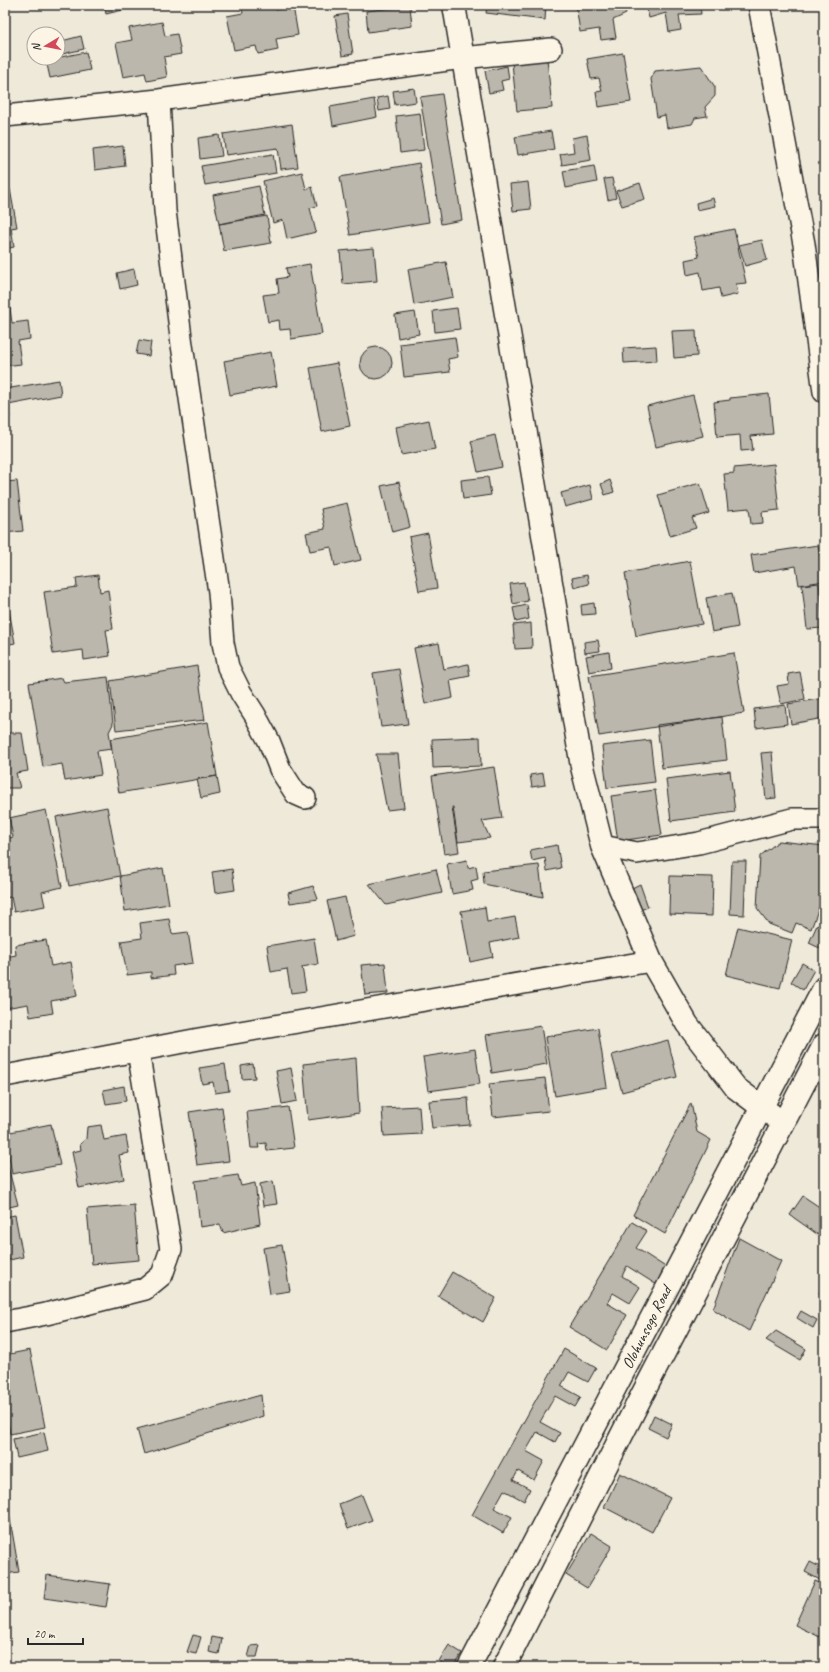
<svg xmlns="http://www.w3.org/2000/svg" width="829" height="1672" viewBox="0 0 829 1672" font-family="Caveat,sans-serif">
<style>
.building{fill:#bcb7ac;stroke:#2b2b2b}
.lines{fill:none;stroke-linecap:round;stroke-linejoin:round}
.street-casing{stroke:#2b2b2b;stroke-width:24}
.secondary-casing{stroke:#2b2b2b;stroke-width:25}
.primary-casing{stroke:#2b2b2b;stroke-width:25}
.street{stroke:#fcf5e5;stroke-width:21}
.secondary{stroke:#fcf5e5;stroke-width:22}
.primary{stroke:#fcf5e5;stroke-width:22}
.labels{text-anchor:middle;stroke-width:3;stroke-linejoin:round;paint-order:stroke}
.street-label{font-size:16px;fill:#2b2b2b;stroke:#fcf5e5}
</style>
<rect width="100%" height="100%" fill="#efe9da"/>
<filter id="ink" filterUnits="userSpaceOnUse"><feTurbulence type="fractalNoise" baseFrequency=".025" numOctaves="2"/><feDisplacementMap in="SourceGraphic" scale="8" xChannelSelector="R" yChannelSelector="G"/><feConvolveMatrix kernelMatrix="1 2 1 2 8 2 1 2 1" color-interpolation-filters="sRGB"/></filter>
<g filter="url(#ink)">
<path class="building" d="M104,5H138L139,6L106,14Z
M241,5H275L276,10L293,6L298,35L276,39L278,50L258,54L256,46L234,50L227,16L243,13Z
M361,5H372V7L362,9Z
M487,5H546L545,20L486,13Z
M576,5H625L626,14L613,20L616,38L601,40L599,29L580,32Z
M646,5H700L701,14L679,15L681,30L669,32L666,13L649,18Z
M410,6L412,26L368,32L366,11Z
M347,14L353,54L342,56L335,16Z
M162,22L165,36L177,34L181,54L164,57L167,77L147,81L145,73L123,77L116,43L132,40L129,28Z
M81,36L84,49L58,55V42Z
M86,52L90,70L50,78L46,60Z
M623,53L631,102L598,107L596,92L602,91L599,78L591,79L587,59Z
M547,59L552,108L517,111L512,63Z
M507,66L509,79L501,81L503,90L489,93L485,71Z
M701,66L715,87V96L705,107L707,116L695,118L692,124L667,128L665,115L657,117L651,79L655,71Z
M414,88L416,102L395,105L393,91Z
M442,94L462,220L441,224L420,97Z
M388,96L390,109L379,111L377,98Z
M374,99L377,117L333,126L330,107Z
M420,113L424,150L400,153L396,116Z
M292,124L298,167L281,169L278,148L226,155L223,134Z
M820,130H824V152Z
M551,131L554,149L518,155L515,137Z
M219,135L222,156L200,159L198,138Z
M587,135L591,160L562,165L560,154L574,152L572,138Z
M123,146L125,166L95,170L93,150Z
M273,154L276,173L205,185L201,166Z
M419,163L429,222L350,235L340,177Z
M594,166L597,182L566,188L563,171Z
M302,172L306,189L312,187L317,206L310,208L316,232L287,239L283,220L273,223L263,181Z
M612,178L616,198L608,200L604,179Z
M528,182L531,209L513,211L510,184Z
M640,183L645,199L622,206L616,191Z
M259,186L265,215L219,224L213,195Z
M10,189L17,227L11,228L14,247L5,249V190Z
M713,198L715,206L697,210L696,203Z
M267,216L271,243L224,251L219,224Z
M734,229L746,283L736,284L738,294L721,298L719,288L703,291L700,272L687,275L685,260L699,257L694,237Z
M762,240L767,260L745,266L739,245Z
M374,248L377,281L343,284L340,251Z
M446,262L453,297L414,305L408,269Z
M310,264L322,334L291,339L290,329L280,330L279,320L268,322L263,295L279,293L277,279L288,277L286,268Z
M134,269L137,285L120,289L117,273Z
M9,301L12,323L28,321L30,339L18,341L21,364L5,366V302Z
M457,308L460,329L435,332L433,311Z
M415,312L419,334L398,338L395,315Z
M696,330L697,356L674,358L672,331Z
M455,337L458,357L448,359L450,372L404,377L400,344Z
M139,340L151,342L149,356L136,354Z
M656,346L657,361L624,363L623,348Z
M360 363a16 16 0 1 1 32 0a16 16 0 1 1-32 0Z
M271,352L277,386L230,395L224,361Z
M337,363L350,426L322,432L310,368Z
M59,380L61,395L8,405L10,417L5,418V389Z
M769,394L773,434L751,436L753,450L741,451L740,435L717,437L714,402L730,400V398Z
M693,395L703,436L656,447L647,406Z
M429,420L435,449L401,455L396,427Z
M495,435L502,467L478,472L471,441Z
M774,464L779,510L762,512L763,523L751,524L749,508L728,510L724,474L734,473V468Z
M488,477L491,495L463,499L461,480Z
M610,480L614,492L605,495L601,484Z
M17,481L23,531L5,533V482Z
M399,482L410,527L392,532L381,486Z
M700,483L709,513L692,518L696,528L670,536L658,495Z
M590,485L593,499L565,507L561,493Z
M347,503L361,560L335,566L331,547L310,551L306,533L325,529L321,509Z
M428,533L437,588L419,591L409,537Z
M818,545L824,581L799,585L796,566L754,573L751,555Z
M690,561L702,624L636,636L625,573Z
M98,575L100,592L108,590L113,629L106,630L110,656L84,660L83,650L53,654L44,592L77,587L76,578Z
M587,575L589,584L574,588L572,578Z
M524,582L528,601L513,604L510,584Z
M819,583L824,628L807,629L802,585Z
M5,593H6L15,643L5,645Z
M732,593L738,627L712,632L706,598Z
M594,603L595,614L582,615L581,605Z
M527,605L529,619L516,622L513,608Z
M531,623L532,648L515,649L513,625Z
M598,640L600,651L585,653L584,642Z
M439,643L444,669L468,664L470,676L450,680L453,698L425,704L414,648Z
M609,652L611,668L589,672L586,656Z
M734,653L744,713L599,736L589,676Z
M197,666L205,720L116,730L110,681Z
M399,669L408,724L381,727L373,673Z
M800,672L805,699L781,704L777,686L789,684L788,674Z
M108,677L113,724L109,732L112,749L97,751L101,775L65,781L62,764L43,767L29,683L62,678L64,682Z
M824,698V718L791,724L788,704Z
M785,705L787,724L756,728L754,709Z
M722,717L727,760L662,768L657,725Z
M208,722L217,776L119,793L110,739Z
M5,725L7,733H22L28,771L16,773L20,788H5Z
M480,737L481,766L433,768L432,739Z
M650,740L655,782L607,788L602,746Z
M772,752L776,798L766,799L761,753Z
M376,754H398L404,808L387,810Z
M494,767L502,818L482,821L490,838L458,842L453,807H452L459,852L444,854L432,776Z
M730,771L735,812L671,821L666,779Z
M543,773L545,785L532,787L530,775Z
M217,776L220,794L201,798L197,779Z
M655,790L662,835L618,841L611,796Z
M107,807L120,876L69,886L56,817Z
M46,810L62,887L42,892L45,906L14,912L11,897L5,898V839L13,837L9,818Z
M779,841L824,846V894L811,929L796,923L792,933L769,924L757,908L760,856Z
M557,845L561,868L547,871L545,858L532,861L530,850Z
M467,860L468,868L476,866L478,879L471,881L473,890L452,894L447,864Z
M732,861H746L744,915L730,914Z
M539,865L543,897L484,884L483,871Z
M163,868L169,904L125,911L120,876Z
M232,869L235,890L215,893L212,872Z
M436,869L442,893L386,905L369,884Z
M670,876L713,877L712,916L669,914Z
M640,884L648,907L640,910L632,888Z
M313,886L318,899L290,903L288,893Z
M345,897L354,936L336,941L327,901Z
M485,907L487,922L515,917L519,937L490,943L493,957L470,962L461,911Z
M169,919L172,934L188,932L193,963L173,966L174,975L151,978V972L127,975L121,941L142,938L140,923Z
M817,925L824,928V950L809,943Z
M738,927L792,940L780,988L726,975Z
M314,938L318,964L302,967L306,991L291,993L287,969L271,972L267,946Z
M46,940L51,966L71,962L77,996L51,1001L53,1013L30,1017L28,1004L5,1008V957L16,955L15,945Z
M385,963L388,993L365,995L361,965Z
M802,963L814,970L803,990L791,982Z
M541,1026L547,1064L492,1073L486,1035Z
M598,1028L607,1087L555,1096L545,1037Z
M668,1040L677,1077L622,1092L612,1055Z
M475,1049L480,1084L428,1091L423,1057Z
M356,1058L359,1113L308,1120L303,1064Z
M225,1064L229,1091L215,1093L213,1082L202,1084L199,1068Z
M253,1064L255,1078L242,1079L241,1066Z
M291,1068L297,1101L282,1104L276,1071Z
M545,1078L549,1111L493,1117L489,1084Z
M124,1086L126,1101L106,1104L103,1090Z
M468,1098L470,1125L432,1128L429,1101Z
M691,1103L697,1132L711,1140L665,1234L633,1215Z
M419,1106L421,1134L384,1136L382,1108Z
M222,1107L229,1161L197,1165L189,1112Z
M288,1107L294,1148L267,1151L266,1143L258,1144L259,1148H251L247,1112Z
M51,1124L60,1165L12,1174L5,1133Z
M101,1125L104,1140L126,1136L129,1153L119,1155L124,1179L79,1188L72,1152L81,1150L80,1144L86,1139L87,1127Z
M5,1155L18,1205L5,1208Z
M238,1175L241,1186L255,1183L260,1224L223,1233L220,1224L200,1227L195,1181Z
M273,1181L277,1204L263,1206L260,1184Z
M803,1196L824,1210V1239L790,1215Z
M134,1205L139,1260L92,1264L87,1209Z
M15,1215L23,1257L5,1261V1217Z
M632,1222L647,1231L636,1248L667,1268L657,1285L627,1266L622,1276L640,1287L630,1303L613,1293L607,1303L627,1315L607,1350L569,1327Z
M739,1238L781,1261L749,1331L713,1309Z
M282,1245L290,1291L270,1294L263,1248Z
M452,1272L496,1298L483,1322L438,1296Z
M824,1286V1296L819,1293Z
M801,1311L817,1320L813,1328L797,1318Z
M776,1331L806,1349L800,1360L766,1340Z
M564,1349L596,1368L588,1382L569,1372L561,1386L581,1397L575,1407L555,1396L540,1422L560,1433L555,1442L537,1432L526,1451L544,1461L534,1480L518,1471L513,1480L530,1489L524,1501L504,1490L494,1508L512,1517L503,1533L472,1515Z
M30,1350L45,1427L10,1434L5,1407V1355Z
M261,1395L263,1416L144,1454L137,1429Z
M654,1415L672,1424L666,1437L648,1428Z
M44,1432L48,1451L17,1458L13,1439Z
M620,1473L670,1498L652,1532L604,1507Z
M362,1495L372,1520L348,1529L339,1504Z
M5,1503L7,1514L9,1513L19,1572L5,1574Z
M591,1533L612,1546L587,1588L566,1575Z
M810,1562L824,1569V1577L822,1581L805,1572Z
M47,1575L110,1584L106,1607L44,1598Z
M815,1581L824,1585V1639L795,1625Z
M193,1635L201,1637L196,1654L187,1652Z
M212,1637L222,1639L219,1654L209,1652Z
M260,1645L257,1657H248L251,1646Z
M449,1645L462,1653L453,1667H448L439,1661Z"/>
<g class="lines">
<defs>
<path id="street" d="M759,5L804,244L824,392
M159,100L165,211L182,345L219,592L223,643L228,667L241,693L255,715L269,741L280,769L296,794L305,798
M5,116L159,100L462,58L551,49
M602,846L637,853L699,843L792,819H824
M5,1076L199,1039L651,961
M5,1322L46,1314L145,1289L162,1275L171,1249L138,1051"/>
<path id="secondary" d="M454,5L582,767L602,846L651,961L687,1024L736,1088L783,1123"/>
<path id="primary" d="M469,1667L824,988
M504,1667L641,1397L824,1045"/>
</defs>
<use href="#street" class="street-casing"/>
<use href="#secondary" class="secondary-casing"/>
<use href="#primary" class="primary-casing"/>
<use href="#street" class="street"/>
<use href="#secondary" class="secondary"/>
<use href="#primary" class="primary"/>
</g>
</g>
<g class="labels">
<g class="street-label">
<text transform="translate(646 1327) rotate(-63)" y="6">Olohunsogo Road</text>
</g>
</g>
<rect width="829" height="1672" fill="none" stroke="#fcf5e5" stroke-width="20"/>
<rect x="10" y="10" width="809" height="1652" fill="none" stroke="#2b2b2b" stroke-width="1.5" filter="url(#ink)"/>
<g transform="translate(46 46) rotate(260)"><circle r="19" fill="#fcf5e5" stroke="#a8a49b"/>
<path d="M0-3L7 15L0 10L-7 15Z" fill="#d1495b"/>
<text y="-6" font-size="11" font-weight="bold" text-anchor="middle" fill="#2b2b2b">N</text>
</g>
<path d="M28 1638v6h55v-6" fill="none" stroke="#2b2b2b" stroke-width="2"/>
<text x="34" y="1638" font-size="12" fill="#2b2b2b" stroke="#fcf5e5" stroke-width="3" paint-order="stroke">20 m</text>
</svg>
